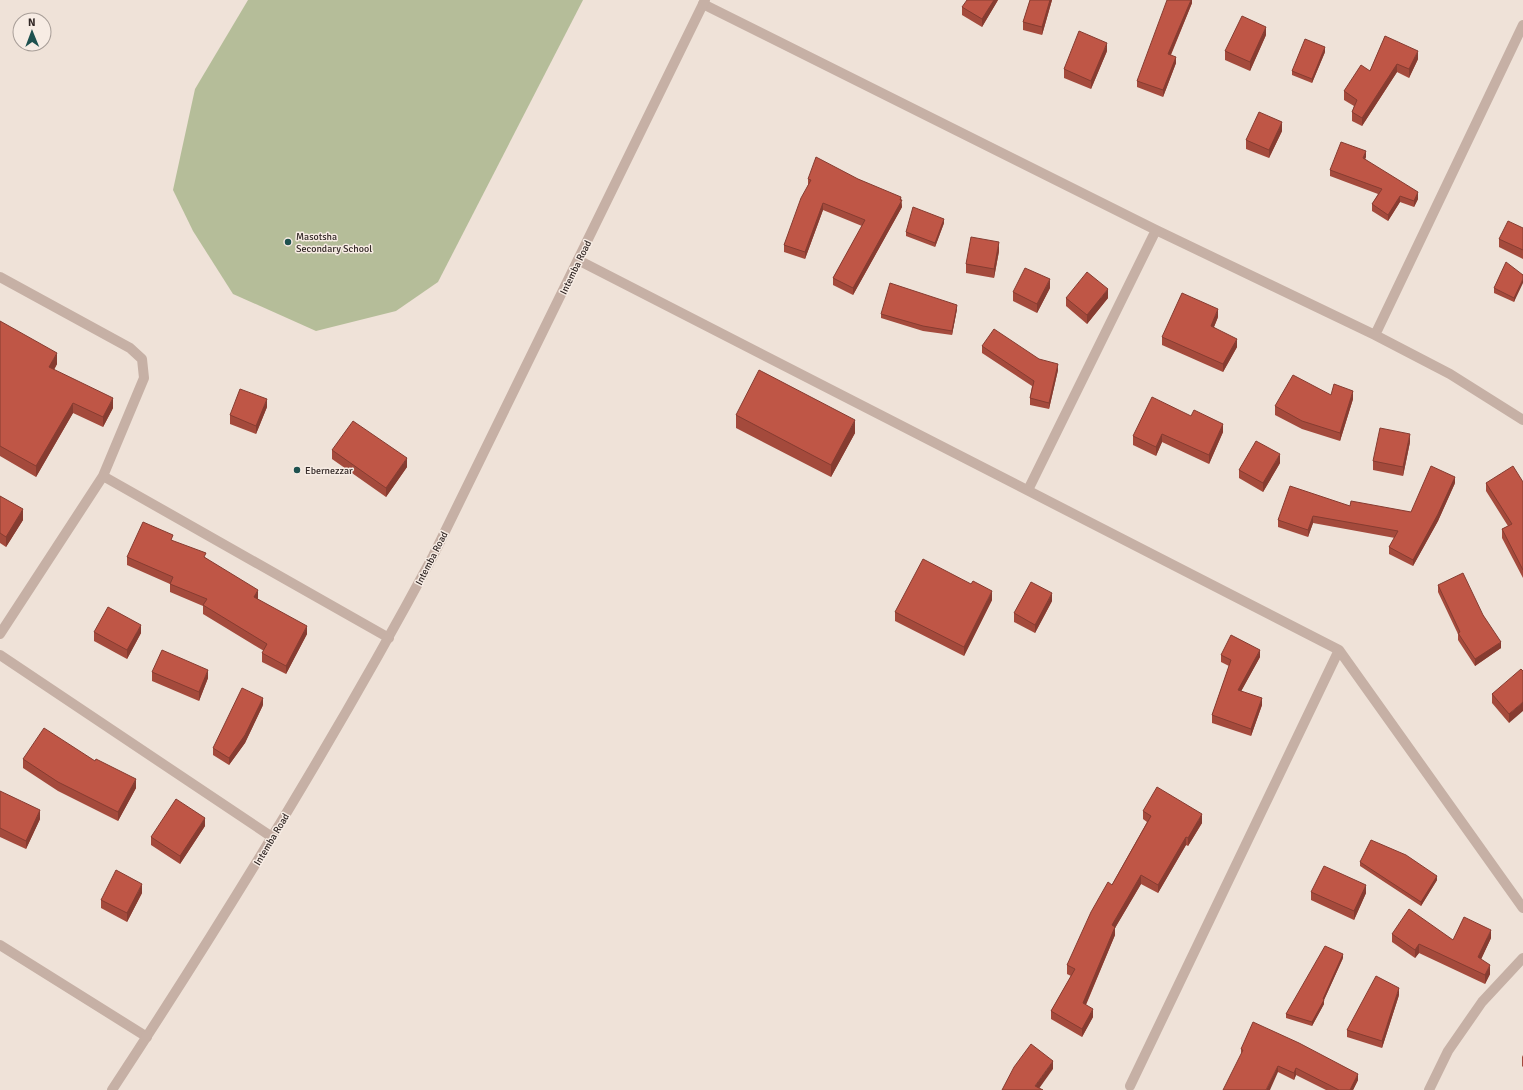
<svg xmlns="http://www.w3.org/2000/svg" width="1523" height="1090" viewBox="0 0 1523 1090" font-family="Signika,sans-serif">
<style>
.green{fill:#b5bd99}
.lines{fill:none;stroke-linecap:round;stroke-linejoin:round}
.minor{stroke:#c6b0a5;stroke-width:10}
.tertiary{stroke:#c6b0a5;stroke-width:10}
.wall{fill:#a44a3c}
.shaded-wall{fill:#863c31}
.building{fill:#bf5646;stroke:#863c31}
.poi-dot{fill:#1e514f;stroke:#f7ece4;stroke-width:1.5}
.labels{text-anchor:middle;stroke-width:3;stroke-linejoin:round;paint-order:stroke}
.poi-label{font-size:10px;fill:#322826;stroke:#f7ece4;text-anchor:start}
.street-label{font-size:10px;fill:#322826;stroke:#f7ece4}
</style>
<rect width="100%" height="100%" fill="#efe2d8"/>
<path class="green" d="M248,0H583L438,282L396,311L316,331L233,294L193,231L173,190L195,89Z"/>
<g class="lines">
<path class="minor" d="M703,4L1156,230L1375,335L1450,374L1523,420
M578,260L1339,650L1523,908
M0,277L130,348L142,359L144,378L103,476L0,634
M1375,335L1523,25
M103,476L389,638
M1028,490L1156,230
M0,655L272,837
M0,945L147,1037
M1130,1086L1339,650
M1429,1090L1448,1051L1482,1002L1523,958"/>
<path class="tertiary" d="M112,1090C226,916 335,739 433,556L705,0"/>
</g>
<path class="wall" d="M998,0L982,27L962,15V7Z
M1030,0H1052L1042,35L1023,30V22Z
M1192,0V3L1171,55L1176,63L1163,97L1137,87V81Z
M1266,35L1250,71L1225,60V51Z
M1385,36L1418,59L1409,78L1397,72L1362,126L1352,121V112L1354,106L1344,100V91L1370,71Z
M1107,51L1091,89L1064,78V69Z
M1325,52L1312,83L1292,75V71Z
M1282,131L1269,158L1246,149V140Z
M1366,157L1365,159L1418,199L1414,207L1400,202L1388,221L1372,211V204L1378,194L1330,176V170Z
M808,179H858L901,200L902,207L853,295L833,285V278L862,226L823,210L805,259L784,252V245L808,185Z
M944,223L935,247L906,236V232Z
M1523,228V259L1499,247V239Z
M999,251L994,278L966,273V264Z
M1523,275L1514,302L1494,293V288Z
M1050,288L1037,313L1013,301V292Z
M1066,298H1108L1087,324L1066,306Z
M957,309L952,335L923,331L881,318V314Z
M1218,317L1214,327L1237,347L1223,372L1162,345V337Z
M0,321L57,364L54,370L113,408L103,427L73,413L36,477L0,456Z
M982,346L1039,359L1058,370L1049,409L1030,405V398L1032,386L982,353Z
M1331,395L1353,399L1340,441L1302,429L1275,415V406Z
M267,407L256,434L230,424V415Z
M736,415L855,433L831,477L736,428Z
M1191,416L1223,432L1209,464L1162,442L1156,456L1133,445V436Z
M1410,442L1403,476L1373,470V461Z
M332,450L407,467L386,497L332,459Z
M1280,463L1263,492L1239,478V470Z
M1523,482V578L1502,538V529L1508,526L1486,491V483Z
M1455,483L1438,521L1413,566L1389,554V547L1395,538L1313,523L1308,537L1278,527V520L1350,506L1411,512Z
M0,496L23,520L6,547L0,543Z
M173,541L206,558L258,598V599L307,634L286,674L262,662V653L264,651L203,614V606L170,592V584L127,565V557Z
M1438,585L1483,615L1501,648L1475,666L1458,640V634L1438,592Z
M992,600L964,656L895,621V612Z
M1052,601L1035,633L1014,622V613Z
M94,632L141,633L127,659L94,641Z
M1221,655L1260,657L1241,691L1262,705L1251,736L1212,723V715L1229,666L1221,662Z
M1523,671L1509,723L1492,703V694Z
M152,672L208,678L199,701L152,681Z
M263,705L245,743L229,765L213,755V748Z
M23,759L136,788L118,821L58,791L23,768Z
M0,791L40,819L26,849L0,837Z
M1143,811L1202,823L1188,846L1186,845L1158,893L1141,884L1115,928V935L1086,1005L1093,1017L1082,1037L1051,1019V1011L1071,976L1067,974V965L1147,822L1143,819Z
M205,826L180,864L151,845V837Z
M1360,862L1437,880L1421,906L1360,866Z
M1311,892L1366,893L1354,920L1311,900Z
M142,893L127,922L101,908V900Z
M1392,934L1453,940L1491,938L1481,959L1490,974L1485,984L1419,953L1415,958L1392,942Z
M1343,958L1324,1000V1004L1312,1026L1286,1018V1014Z
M1399,995L1382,1048L1347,1037V1030Z
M1241,1049L1358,1080L1353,1090H1326L1296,1075L1294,1080L1278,1072L1241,1054Z
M1523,1055V1067L1522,1066V1057Z"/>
<path class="shaded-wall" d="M994,0H998L982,27V19Z
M1050,0H1052L1042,35V27Z
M1191,0H1192V3L1168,61V54Z
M1266,27V35L1250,71V62Z
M1107,43V51L1091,89V81Z
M1325,47V52L1312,83V79Z
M1418,51V59L1409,78V69Z
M1176,57V63L1163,97V90Z
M1397,64V72L1362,126V118Z
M1282,122V131L1269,158V150Z
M1366,151V157L1363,164V158Z
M1418,192V199L1414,207V201Z
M1400,196V202L1388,221V215Z
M901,197L902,207L853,295V288Z
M823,203V210L805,259V252Z
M944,219V223L935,247V243Z
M999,242V251L994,278V269Z
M1050,279V288L1037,313V304Z
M1523,279V283L1514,302V298Z
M1108,289V298L1087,324V315Z
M957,305V309L952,335V331Z
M1218,309V317L1211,334V326Z
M1237,339V347L1223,372V364Z
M57,353V364L49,378V367Z
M1058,364V370L1049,409V403Z
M1353,391V399L1340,441V433Z
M113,398V408L103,427V417Z
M267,399V407L256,434V426Z
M73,403V413L36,477V466Z
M855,420V433L831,477V465Z
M1223,424V432L1209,464V455Z
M1162,434V442L1156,456V447Z
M1410,434V442L1403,476V467Z
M1280,454V463L1263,492V483Z
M407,458V467L386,497V488Z
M1455,477V483L1438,521L1413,566V560Z
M23,509V520L6,547V537Z
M1313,516V523L1308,537V530Z
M258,590V598L254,605V597Z
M992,591V600L964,656V647Z
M1052,593V601L1035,633V625Z
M141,625V633L127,659V650Z
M307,626V634L286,674V666Z
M1501,642V648L1475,666V659Z
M1260,650V657L1238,697V690Z
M208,670V678L199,701V692Z
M263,698V705L245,743L229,765V758Z
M1262,698V705L1251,736V729Z
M1523,702V711L1509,723V714Z
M136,779V788L118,821V812Z
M40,810V819L26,849V841Z
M1202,814V823L1188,846V838Z
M205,818V826L180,864V856Z
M1186,837V845L1158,893V885Z
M1141,875V884L1115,928V935L1083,1011V1003L1112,925Z
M1437,876V880L1421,906V902Z
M142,884V893L127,922V913Z
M1366,885V893L1354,920V911Z
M1491,930V938L1478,966V957Z
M1419,944V953L1415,958V950Z
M1343,954V958L1324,1000V1004L1312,1026V1022Z
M1490,965V974L1485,984V975Z
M1399,988V995L1382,1048V1041Z
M1093,1009V1017L1082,1037V1029Z
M1053,1061V1069L1038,1090L1035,1086Z
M1278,1066V1072L1270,1090H1266Z
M1296,1068V1075L1294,1080V1073Z
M1358,1074V1080L1353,1090H1350Z"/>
<path class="building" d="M967,0H994L982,19L962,7Z
M1030,0H1050L1042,27L1023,22Z
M1167,0H1191L1168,54L1176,57L1163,90L1137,81Z
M1242,16L1266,27L1250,62L1225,51Z
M1079,31L1107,43L1091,81L1064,69Z
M1385,36L1418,51L1409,69L1397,64L1362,118L1352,112L1357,100L1344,91L1361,65L1370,71Z
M1305,39L1325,47L1312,79L1292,71Z
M1259,112L1282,122L1269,150L1246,140Z
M1341,142L1366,151L1363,158L1418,192L1414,201L1400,196L1388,215L1372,204L1382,189L1330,170Z
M816,157L858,179L901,197L900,200H902L853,288L833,278L865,220L823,203L805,252L784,245L801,198L811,180L808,179Z
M913,207L944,219L935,243L906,232Z
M1508,221L1523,228V250L1499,239Z
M971,237L999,242L994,269L966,264Z
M1506,262L1523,275V279L1514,298L1494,288Z
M1025,268L1050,279L1037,304L1013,292Z
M1087,272L1108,289L1087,315L1066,298Z
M890,283L957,305L952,331L923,326L881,314Z
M1182,293L1218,309L1211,326L1237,339L1223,364L1162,337Z
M0,321L57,353L49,367L113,398L103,417L73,403L36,466L0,446Z
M994,329L1039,359L1058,364L1049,403L1030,398L1034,381L982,346Z
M759,370L855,420L831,465L736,415Z
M1293,375L1331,395L1334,384L1353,391L1340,433L1302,421L1275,406Z
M240,389L267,399L256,426L230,415Z
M1152,397L1191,416L1194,410L1223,424L1209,455L1162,434L1156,447L1133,436Z
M353,421L407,458L386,488L332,450Z
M1380,428L1410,434L1403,467L1373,461Z
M1256,441L1280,454L1263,483L1239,470Z
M1431,466L1455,477L1438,514L1413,560L1389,547L1398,531L1313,516L1308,530L1278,520L1290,486L1350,506L1351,501L1411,512Z
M1513,466L1523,482V570L1502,529L1512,524L1486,483Z
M0,496L23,509L6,537L0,533Z
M143,522L173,535L171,540L206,553L204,557L258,590L254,597L307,626L286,666L262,653L267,644L203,605L207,599L170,584L173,577L127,557Z
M923,559L971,584L973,581L992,591L964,647L895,612Z
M1463,573L1483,615L1501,642L1475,659L1458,633L1460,632L1438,585Z
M1031,582L1052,593L1035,625L1014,613Z
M108,607L141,625L127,650L94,632Z
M1231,635L1260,650L1238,690L1262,698L1251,729L1212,715L1231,660L1221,655Z
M162,650L208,670L199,692L152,672Z
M1521,669L1523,671V702L1509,714L1492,694Z
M242,688L263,698L245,735L229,758L213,748Z
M44,728L95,761L96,759L136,779L118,812L58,782L23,759Z
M1157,787L1202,814L1188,838L1186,837L1158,885L1141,875L1112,925L1115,927L1083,1003L1093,1009L1082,1029L1051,1011L1075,969L1067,965L1091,912L1108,882L1112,885L1151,816L1143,811Z
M0,791L40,810L26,841L0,828Z
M176,799L205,818L180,856L151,837Z
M1371,840L1406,855L1437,876L1421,902L1360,862Z
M1324,866L1366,885L1354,911L1311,892Z
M116,870L142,884L127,913L101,900Z
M1409,909L1453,940L1464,917L1491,930L1478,957L1490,965L1485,975L1419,944L1415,950L1392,934Z
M1325,946L1343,954L1323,999L1324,1000L1312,1022L1286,1014Z
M1376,976L1399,988L1382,1041L1347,1030Z
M1253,1022L1299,1043L1358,1074L1350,1090H1339L1296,1068L1294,1073L1278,1066L1266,1090H1223L1243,1050L1241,1049Z
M1031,1044L1053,1061L1035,1086L1043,1090H1002L1014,1067Z"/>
<g class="poi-dot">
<circle cx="288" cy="242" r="4"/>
<circle cx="297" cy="470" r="4"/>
</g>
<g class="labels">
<g class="poi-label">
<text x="296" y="240">Masotsha<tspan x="296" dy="12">Secondary School</tspan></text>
<text x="305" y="474">Ebernezzar</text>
</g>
<g class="street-label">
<text transform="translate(575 267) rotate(-64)" y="4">Intemba Road</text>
<text transform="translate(431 558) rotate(-63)" y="4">Intemba Road</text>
<text transform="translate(271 839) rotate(-59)" y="4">Intemba Road</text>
</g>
</g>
<g transform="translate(32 32) rotate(359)"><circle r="19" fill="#f7ece4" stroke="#a89e98"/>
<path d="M0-3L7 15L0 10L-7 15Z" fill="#1e514f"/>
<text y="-6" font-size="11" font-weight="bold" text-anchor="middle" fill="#322826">N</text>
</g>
</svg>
